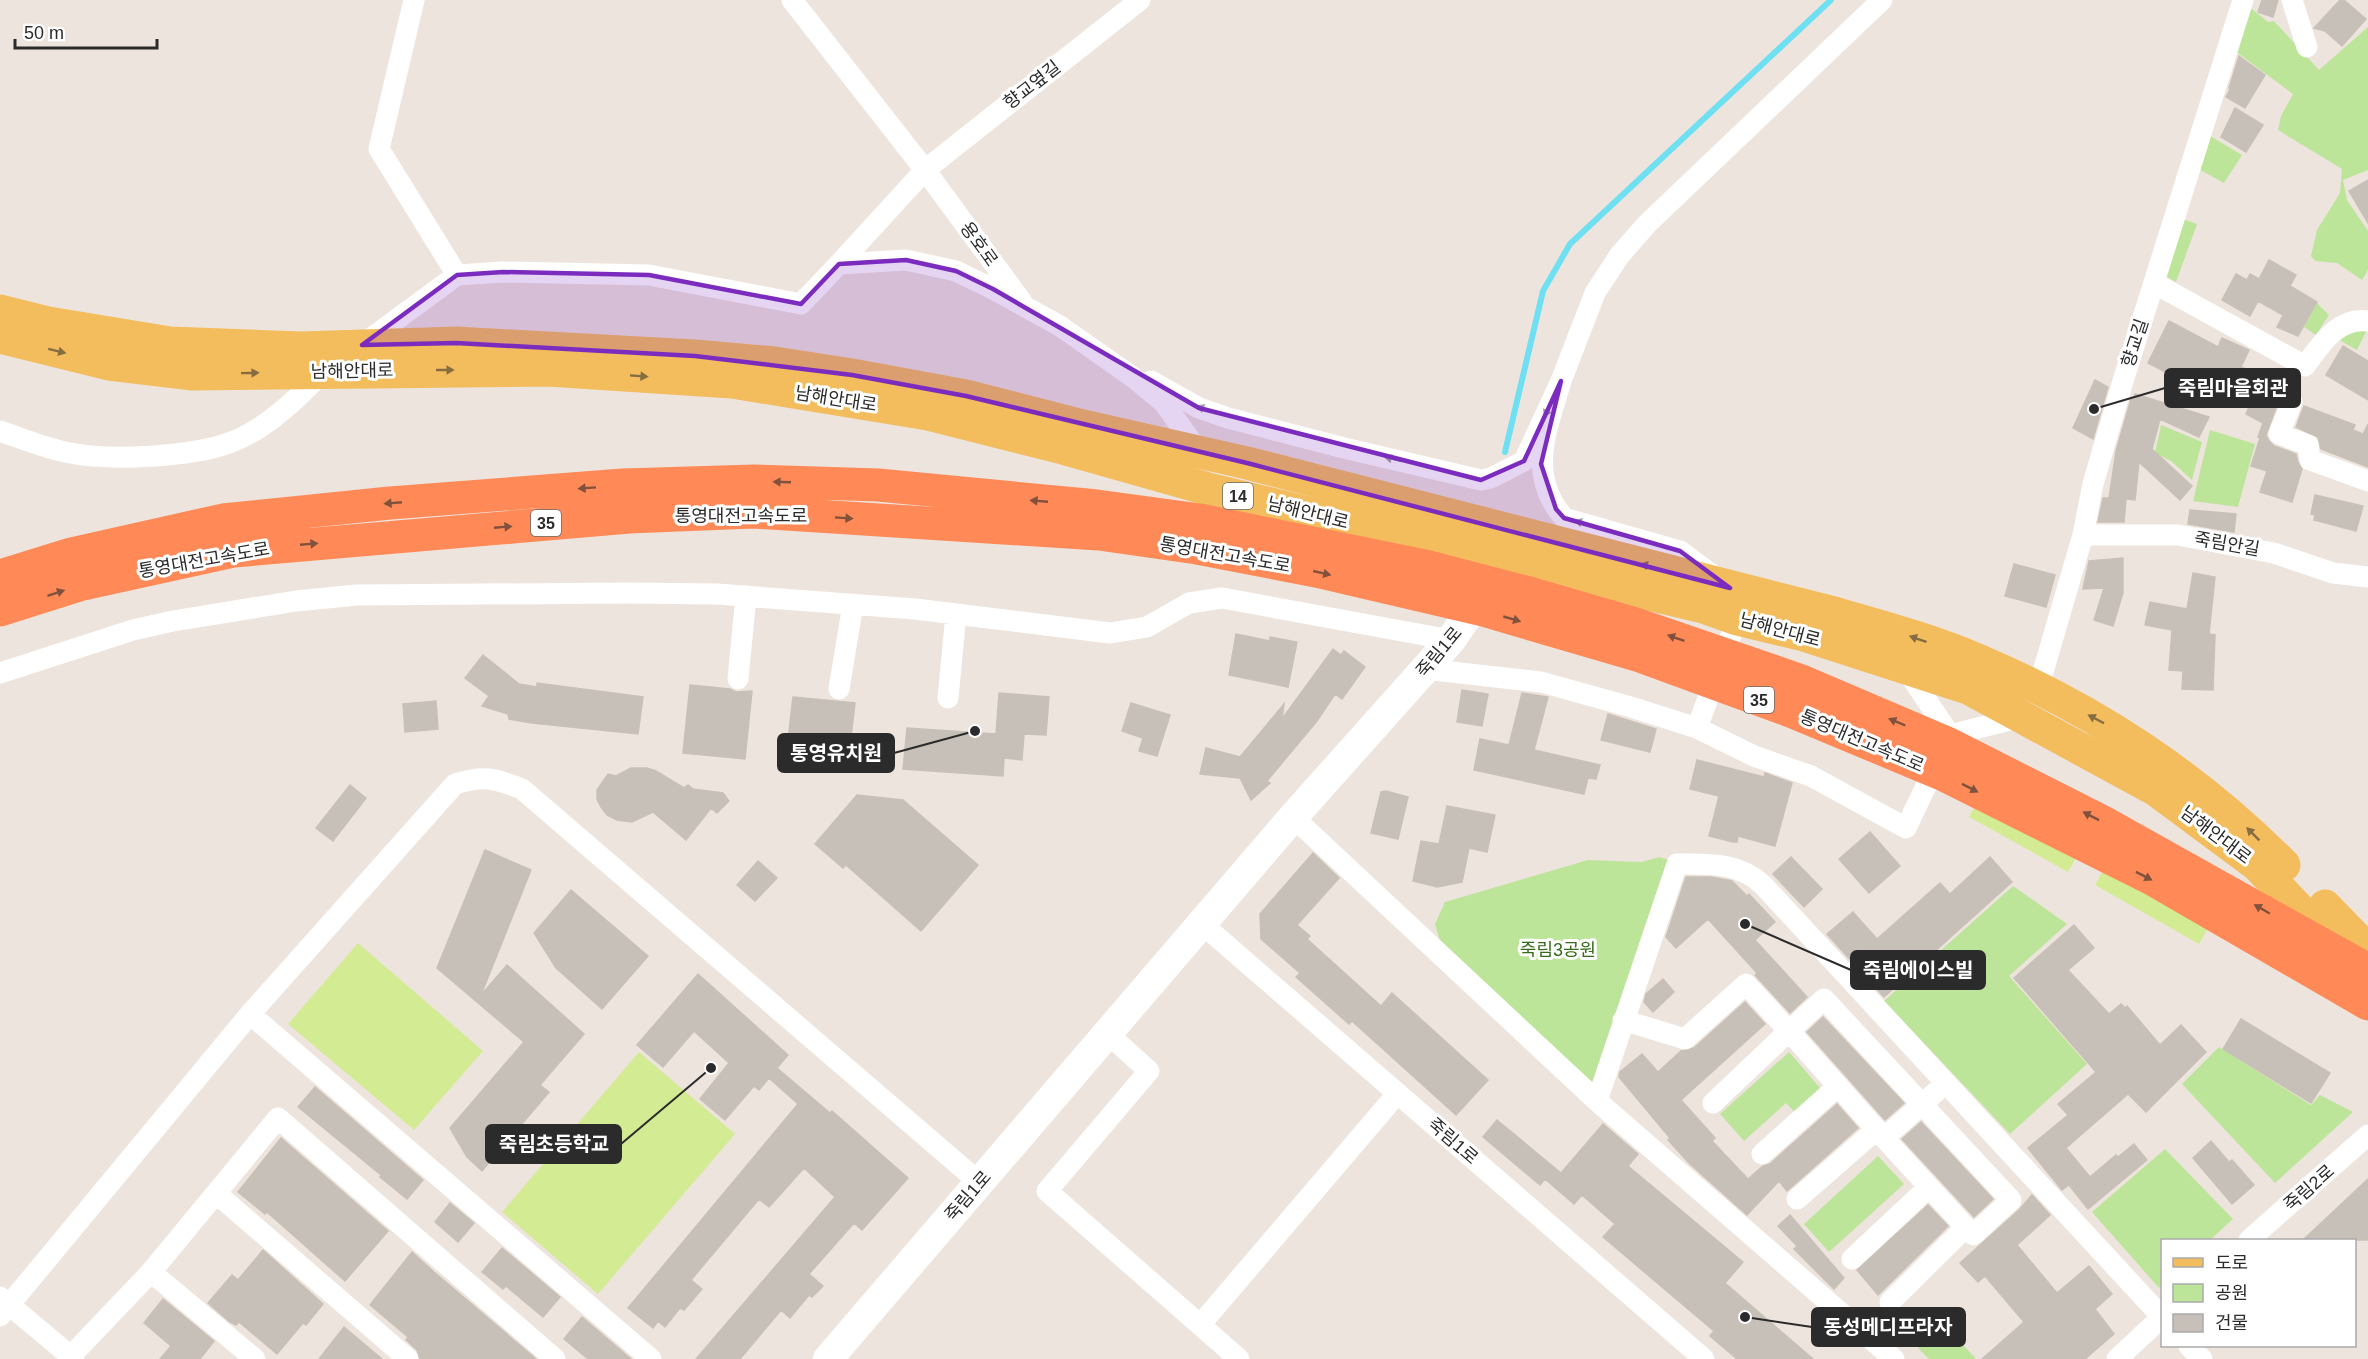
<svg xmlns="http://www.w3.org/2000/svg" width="2368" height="1359" viewBox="0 0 2368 1359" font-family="Helvetica,'Noto Sans KR',sans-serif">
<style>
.green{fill:#bde599}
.pitch{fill:#d3ec94}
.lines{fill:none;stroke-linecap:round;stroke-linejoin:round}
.stream{stroke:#6fe0f1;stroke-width:6}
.building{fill:#c6c0b9;stroke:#c9c0b7;stroke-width:1.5}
.street{stroke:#fff;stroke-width:21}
.secondary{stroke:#fff;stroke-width:30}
.primary{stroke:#f3bc5c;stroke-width:33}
.highway{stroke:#ff8957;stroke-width:33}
.oneway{fill:#856c41}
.oneway2{fill:#a0a0a0}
.oneway3{fill:#80513d}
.marked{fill:#7b2cbf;fill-opacity:0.2;stroke:#7b2cbf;stroke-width:4.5;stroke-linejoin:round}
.labels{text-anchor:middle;stroke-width:6;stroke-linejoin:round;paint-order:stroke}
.shield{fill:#fff;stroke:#6b6b6b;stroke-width:1.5}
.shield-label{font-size:16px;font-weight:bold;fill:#2b2b2b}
.street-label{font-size:18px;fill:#2b2b2b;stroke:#fff}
.park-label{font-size:18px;fill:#356b19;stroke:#fff}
.leader{fill:none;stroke:#2b2b2b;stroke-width:2}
.callout-dot{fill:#2b2b2b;stroke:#fff;stroke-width:2}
.callout{fill:#2b2b2b;stroke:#2b2b2b;stroke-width:2}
.callout-label{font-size:20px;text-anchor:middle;font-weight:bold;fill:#fff}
</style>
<rect width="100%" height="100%" fill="#ede4dd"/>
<path class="green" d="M2247,5L2268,22L2274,21L2319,70L2368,27V170L2343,180L2347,200L2368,231V270L2362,280L2337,263L2315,261L2311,256L2317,230L2340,193L2342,169L2278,130L2281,116L2293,94L2235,51Z
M2207,134L2242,155L2224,183L2195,167Z
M2179,218L2197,224L2176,282L2164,275Z
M2317,303L2329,315L2316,335L2304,327Z
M2342,329L2367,330L2357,350L2334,337Z
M2161,425L2202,442L2192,480L2171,461L2155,453Z
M2210,430L2255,444L2238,507L2193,501Z
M1660,857L1668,860L1594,1084L1441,944L1435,924L1445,902L1588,860L1641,862Z
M2013,886L2067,924L2009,976L2087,1064L2010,1134L1884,1001Z
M2219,1047L2311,1105L2320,1095L2353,1112L2275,1183L2182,1084Z
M1789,1052L1821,1089L1795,1112L1786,1103L1744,1141L1720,1114Z
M2165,1149L2233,1219L2210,1240H2162V1284L2159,1288L2092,1212Z
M1878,1156L1904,1184L1829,1252L1804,1224Z
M1944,1324L1976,1359H1929L1918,1348Z"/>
<path class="pitch" d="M2002,757L2101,813L2068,872L1969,817Z
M2128,826L2233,884L2199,944L2095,885Z
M358,943L483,1051L414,1130L288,1024Z
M639,1052L735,1134L598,1294L502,1212Z"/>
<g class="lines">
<path class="stream" d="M1505,452L1543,291L1570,244L1831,0"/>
</g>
<path class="building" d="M2262,0H2278L2273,17L2258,12Z
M2340,0H2344L2366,19L2342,46L2325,31L2314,28Z
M2239,56L2265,75L2245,108L2226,97L2230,89L2229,88Z
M2235,108L2263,125L2246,152L2221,137Z
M2368,180V223L2349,191Z
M2269,260L2296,275L2290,286L2317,302L2298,336L2277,327L2283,315L2258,301L2250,316L2222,300L2236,274L2247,280L2250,274L2259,279Z
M2169,321L2218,347L2222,338L2249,350L2241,367L2290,389L2280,397L2266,435L2269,441L2274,446L2296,454L2298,462L2302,469L2292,502L2260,492L2267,471L2251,466L2260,438L2258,437L2263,423L2246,414L2256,391L2227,379L2217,399L2148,363Z
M2343,346L2368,361V400L2326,375Z
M2095,380L2108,387L2093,439L2073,428Z
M2135,394L2209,417L2199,437L2160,419L2152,449L2192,486L2180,500L2139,462L2135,500L2126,499L2124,522H2098L2103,498H2109L2116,451L2131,399L2133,400Z
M2304,406L2355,425L2353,430L2363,434L2368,424V467L2321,449L2318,437L2296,427Z
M2315,495L2363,506L2356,531L2314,520L2315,515L2311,514Z
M2190,510L2236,514L2234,532L2188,524Z
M2123,558V593L2113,626L2094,620L2104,588L2083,589L2089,561Z
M2014,564L2055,575L2046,607L2005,596Z
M2193,573L2215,577L2209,634L2215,635L2213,690L2182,689L2183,671L2169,670L2172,630L2145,625L2150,602L2187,609Z
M1236,634L1270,641V637L1297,642L1288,687L1229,675Z
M1333,649L1341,655L1344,651L1365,667L1342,699L1335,694L1317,721L1267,781L1270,783L1251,800L1240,778L1200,774L1206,748L1240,757L1284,704L1282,719Z
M483,655L519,684L537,687V683L643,697L638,734L532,723L509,719L508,714L482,706L489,696L465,678Z
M690,685L730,689L736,692L752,691L745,759L683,753Z
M1462,690L1488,694L1482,726L1457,722Z
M999,693L1049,697L1046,735L1024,734L1022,760L1004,758L1003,776L903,769L907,728L996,734Z
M1522,693L1548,697L1534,750L1600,765L1596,779L1588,778L1584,794L1474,770L1480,739L1509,745Z
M793,697L855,703L847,771L785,765Z
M436,701L438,729L405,732L403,704Z
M1131,703L1170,715L1157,756L1139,751L1143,738L1122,731Z
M1608,714L1656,729L1650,752L1601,740Z
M1697,760L1764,777L1765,773L1792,783L1775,846L1738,836L1737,842H1733L1709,836L1719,796L1690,789Z
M631,768H647L656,771L684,788L688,785L693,789L723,793L729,801L717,813L711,808L686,840L653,812L632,822L617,820L607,815L601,807L597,799V790L608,774L616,776Z
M350,785L366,798L333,841L316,828Z
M1386,791L1408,797L1398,839L1371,833L1381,792Z
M857,795L903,800L978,865L921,931L846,865L843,868L815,844Z
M1447,806L1495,815L1487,852L1469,848L1462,882L1437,887L1413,881L1421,841L1439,844Z
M1870,832L1900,866L1869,893L1839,859Z
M485,850L531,870L481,995L507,965L584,1034L540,1085L549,1092L482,1171L467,1157L450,1128L524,1042L437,968Z
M1313,853L1339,878L1297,925L1310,936L1307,939L1381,1006L1392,993L1488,1080L1456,1115L1352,1021L1349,1024L1296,977L1300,973L1261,939L1260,914Z
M1791,857L1822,889L1804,907L1773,874Z
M1990,857L2012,882L1884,997L1827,934L1853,912L1877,939L1940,883L1950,894Z
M758,861L777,878L755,901L737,885Z
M1686,877H1711L1732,881L1747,896L1749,894L1775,922L1755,940L1807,997L1790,1013L1755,975L1757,973L1708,919L1676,948L1666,937Z
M571,890L648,956L602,1009L556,968L534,933Z
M2074,925L2094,948L2068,970L2109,1014L2121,1004L2125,1008L2127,1006L2160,1045L2181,1025L2206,1052L2146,1112L2128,1094L2066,1148L2090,1177L2116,1155L2118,1157L2134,1144L2147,1160L2088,1209L2069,1185L2062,1190L2028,1148L2068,1115L2058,1104L2096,1072L2014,978Z
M698,974L788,1055L777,1068L830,1113L832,1111L908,1178L862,1230L854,1223L809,1274L823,1286L812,1297L809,1295L790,1318L781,1310L740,1359H696L835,1197L804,1168L769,1207L759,1199L691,1280L702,1289L684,1310L680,1308L665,1327L658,1321L653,1328L628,1308L798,1104L769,1078L759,1090L754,1086L725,1120L700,1099L729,1063L694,1031L663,1067L637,1045Z
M1663,979L1674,992L1653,1012L1644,1002L1646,994Z
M1745,1002L1765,1024L1681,1100L1715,1138L1712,1141L1748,1179L1763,1166L1770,1164L1837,1104L1858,1128L1787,1191L1779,1181L1747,1215L1689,1163L1668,1140L1670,1138L1619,1077L1620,1072L1642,1054L1658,1072L1681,1051L1694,1048Z
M1823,1017L1904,1103L1885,1120L1807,1032Z
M2241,1019L2330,1073L2311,1103L2223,1049Z
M315,1087L423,1180L407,1199L380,1177L381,1175L298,1107Z
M1497,1120L1561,1173L1603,1124L1638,1154L1628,1166L1743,1262L1725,1283L1813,1359H1737L1710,1336L1714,1331L1603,1237L1615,1224L1582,1195L1574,1204L1545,1179L1540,1185L1483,1137Z
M1921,1122L1993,1199L1974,1217L1902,1139Z
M281,1138L388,1231L345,1281L267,1212L265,1214L238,1192Z
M2211,1141L2229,1162L2232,1160L2254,1185L2232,1204L2193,1158Z
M2368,1179V1240H2303Z
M2032,1195L2050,1215L2017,1245L2057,1293L2089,1266L2112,1294L2095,1309L2114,1334L2085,1359H1982L2024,1322L1985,1276L1978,1282L1960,1263L2020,1209Z
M450,1203L474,1223L458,1242L435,1222Z
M1928,1205L1948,1226L1878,1295L1857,1270Z
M1790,1215L1844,1278L1834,1289L1794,1249L1797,1246L1778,1226Z
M502,1248L560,1297L543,1317L506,1286L503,1289L482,1272Z
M263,1250L323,1304L306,1325L303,1323L277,1354L239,1322L236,1325L230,1322L208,1303L232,1275L238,1280Z
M412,1252L434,1272L536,1359H420L417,1350L406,1340L408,1337L370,1305Z
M163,1299L214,1341L200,1359H160L171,1346L144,1323Z
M582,1317L631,1359H588L564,1339Z
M344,1327L382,1359H319Z"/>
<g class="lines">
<path class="street" d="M414,0L379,149L457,275
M792,0L925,170L1022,302
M2292,0L2307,47
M839,264L925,170L1140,0
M2154,283L2305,366C2321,344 2338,317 2368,321
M362,345L457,275L503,272L649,275L801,304L839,264L906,260L956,271L993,289L1060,326L1134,378L1164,403L1199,452
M1151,381L1199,408L1228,418L1344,448L1481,480L1491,478L1524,461L1561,381C1547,430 1526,474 1564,518L1680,551L1715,577
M1561,381L1595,293L1619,256L1647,224L1882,0
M2292,402L2279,434L2308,445L2310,460L2368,481
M0,431C23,439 46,449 70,453C111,461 190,457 229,443C264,431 298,398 323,372
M2083,535H2178L2274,553L2333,573L2368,577
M1905,668L1950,735
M1425,669L1541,682L1631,707L1697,728L1754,756L1811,776L1906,828L1939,759
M0,673L133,630L173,621L296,601L357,595L628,593L717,594L915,609L1110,633L1147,627L1189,603L1222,598L1451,640
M738,679L746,596
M839,689L853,604
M2038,689L2083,535L2093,484L2123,381L2243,0
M948,698L956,614
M1697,728L1737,619
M1950,735L2006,721L2020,716
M1293,817L1597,1101
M1201,923L1704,1359
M250,1014L651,1359
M1623,1020L1685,1039L1746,984L1789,1031L1713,1103
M1107,1033L1149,1071L1047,1191L1239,1359
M1884,1138L1789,1031L1824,999L2011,1200L1973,1235L1884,1138L1946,1083
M1762,1154L1838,1086
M217,1194L408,1359
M1797,1199L1877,1129
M2249,1240L2368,1135
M1852,1259L1929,1187
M151,1272L255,1359
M0,1297L74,1359
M1890,1302L1966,1227
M0,1316L250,1014L455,784C484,775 494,778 522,789L980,1183
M1200,1325L1397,1094
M2189,1346L2202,1359
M68,1359L151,1272L278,1118L555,1359
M1894,1359L1597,1101L1677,864C1709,864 1739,862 1763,885L2162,1317
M2117,1359L2162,1317"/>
<path class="secondary" d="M828,1359L1293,817L1451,640L1486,588"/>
<path class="primary" d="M0,311L48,323L170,343L301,348L456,343L695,356L775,363L852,375L966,396L1075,424L1247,463L1838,614C1885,628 1935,641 1980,661C2097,711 2195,776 2284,865
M0,337L109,364L193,374L548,370L732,382L928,414L1063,448L1208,489L1703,607L1737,619L1804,635L1968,688L2020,716L2156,790L2257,865L2335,947
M2325,906L2368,950"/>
<path class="highway" d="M0,576L71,554L223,520L390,503L623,485L754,481L878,485L1097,506L1200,520L1429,567L1533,594L1636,624L1799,680L1949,744L2103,822L2368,970
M0,610L79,585L234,551L629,517L753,512L1099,534L1197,548L1316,571L1483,610L1640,656L1793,712L1944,775L2152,879L2368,1004"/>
</g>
<defs><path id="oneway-solid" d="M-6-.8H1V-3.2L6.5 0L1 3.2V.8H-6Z" transform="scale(1.5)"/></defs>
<g class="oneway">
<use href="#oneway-solid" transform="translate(57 351) rotate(14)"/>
<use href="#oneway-solid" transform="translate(445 370)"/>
<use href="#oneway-solid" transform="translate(250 373) rotate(-1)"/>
<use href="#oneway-solid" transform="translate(639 376) rotate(4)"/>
<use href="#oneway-solid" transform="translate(1649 566) rotate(-165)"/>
<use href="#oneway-solid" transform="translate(1918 639) rotate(-161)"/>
<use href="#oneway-solid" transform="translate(2096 719) rotate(-152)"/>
<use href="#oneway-solid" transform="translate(2253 834) rotate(-135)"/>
</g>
<g class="oneway2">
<use href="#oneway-solid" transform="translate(1205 409) rotate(-159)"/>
<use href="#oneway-solid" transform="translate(1548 409) rotate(115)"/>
<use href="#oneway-solid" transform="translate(1393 459) rotate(-167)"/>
<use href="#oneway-solid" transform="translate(1583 523) rotate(-164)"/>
</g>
<g class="oneway3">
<use href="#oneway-solid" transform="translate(782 482) rotate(-178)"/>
<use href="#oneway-solid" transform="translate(587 488) rotate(176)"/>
<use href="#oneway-solid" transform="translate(1039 501) rotate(-175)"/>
<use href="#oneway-solid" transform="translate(393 503) rotate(175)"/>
<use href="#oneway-solid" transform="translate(844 518) rotate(4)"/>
<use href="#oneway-solid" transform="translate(503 527) rotate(-5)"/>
<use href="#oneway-solid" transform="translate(309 544) rotate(-5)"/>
<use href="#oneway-solid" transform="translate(1322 573) rotate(13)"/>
<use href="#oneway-solid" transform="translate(56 593) rotate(-18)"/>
<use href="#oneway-solid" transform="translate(1512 619) rotate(16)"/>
<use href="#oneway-solid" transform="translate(1676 638) rotate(-161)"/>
<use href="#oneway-solid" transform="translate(1897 722) rotate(-157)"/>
<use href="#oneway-solid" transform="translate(1970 788) rotate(27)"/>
<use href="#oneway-solid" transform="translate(2091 816) rotate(-153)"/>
<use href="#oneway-solid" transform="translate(2144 876) rotate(27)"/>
<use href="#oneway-solid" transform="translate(2262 909) rotate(-150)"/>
</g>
<path class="marked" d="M906,260L956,271L993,289L1199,408L1481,480L1524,461L1561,381L1541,464L1556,509L1564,518L1680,551L1730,588L1247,463L966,396L852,375L695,356L456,343L362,345L457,275L503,272L649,275L801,304L839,264Z"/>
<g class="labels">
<g class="shield">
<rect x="1223" y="483" width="30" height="26" rx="4.5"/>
<rect x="531" y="510" width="30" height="26" rx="4.5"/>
<rect x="1744" y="687" width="30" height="26" rx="4.5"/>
</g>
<g class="shield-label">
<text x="1238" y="502">14</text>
<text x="546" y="529">35</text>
<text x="1759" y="706">35</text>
</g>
<g class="street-label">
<text transform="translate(1032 85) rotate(-38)" y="6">향교옆길</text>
<text transform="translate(979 244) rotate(54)" y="6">용호로</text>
<text transform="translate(2135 343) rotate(-72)" y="6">향교길</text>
<text transform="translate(352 371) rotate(-1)" y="6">남해안대로</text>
<text transform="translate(836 399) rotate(9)" y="6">남해안대로</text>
<text transform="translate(1308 513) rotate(14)" y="6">남해안대로</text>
<text x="741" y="522">통영대전고속도로</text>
<text transform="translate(2227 544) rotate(10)" y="6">죽림안길</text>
<text transform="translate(1225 555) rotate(10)" y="6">통영대전고속도로</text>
<text transform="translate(204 560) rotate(-10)" y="6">통영대전고속도로</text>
<text transform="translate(1780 630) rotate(15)" y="6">남해안대로</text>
<text transform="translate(1439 652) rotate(-50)" y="6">죽림1로</text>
<text transform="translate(1862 741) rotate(23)" y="6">통영대전고속도로</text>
<text transform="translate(2216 835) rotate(37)" y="6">남해안대로</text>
<text transform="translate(1453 1141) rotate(41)" y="6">죽림1로</text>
<text transform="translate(2309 1188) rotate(-41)" y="6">죽림2로</text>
<text transform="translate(968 1196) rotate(-49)" y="6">죽림1로</text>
</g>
<g class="park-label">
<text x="1558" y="956">죽림3공원</text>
</g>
</g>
<path class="leader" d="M2094 409L2165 388M975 731L894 753M1745 924L1851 970M711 1068L621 1144M1745 1317L1812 1327"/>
<g class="callout-dot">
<circle cx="2094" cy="409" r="6"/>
<circle cx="975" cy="731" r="6"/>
<circle cx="1745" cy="924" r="6"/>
<circle cx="711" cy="1068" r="6"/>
<circle cx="1745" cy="1317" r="6"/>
</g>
<g class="callout">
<rect x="2165" y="369" width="135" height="38" rx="6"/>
<rect x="778" y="734" width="116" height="38" rx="6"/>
<rect x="1851" y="951" width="134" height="38" rx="6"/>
<rect x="486" y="1125" width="135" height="38" rx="6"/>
<rect x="1812" y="1308" width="153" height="38" rx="6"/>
</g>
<g class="callout-label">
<text x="2233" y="395">죽림마을회관</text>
<text x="836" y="760">통영유치원</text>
<text x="1918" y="977">죽림에이스빌</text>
<text x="554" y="1151">죽림초등학교</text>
<text x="1888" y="1334">동성메디프라자</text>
</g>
<rect x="2161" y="1239" width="195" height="108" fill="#ffffff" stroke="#aaaaaa" stroke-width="1.5"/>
<rect x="2173" y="1258" width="30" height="9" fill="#f3bc5c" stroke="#aaaaaa" stroke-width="1.5"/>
<text x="2215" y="1269" font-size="18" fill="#2b2b2b">도로</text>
<rect x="2173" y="1284" width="30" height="18" fill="#bde599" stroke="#aaaaaa" stroke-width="1.5"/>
<text x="2215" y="1299" font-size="18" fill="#2b2b2b">공원</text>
<rect x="2173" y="1314" width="30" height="18" fill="#c6c0b9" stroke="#aaaaaa" stroke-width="1.5"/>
<text x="2215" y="1329" font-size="18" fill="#2b2b2b">건물</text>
<path d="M15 39v9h142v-9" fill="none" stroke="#2b2b2b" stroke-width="3"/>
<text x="24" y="39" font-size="18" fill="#2b2b2b" stroke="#ffffff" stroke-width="4.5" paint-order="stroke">50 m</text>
</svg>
